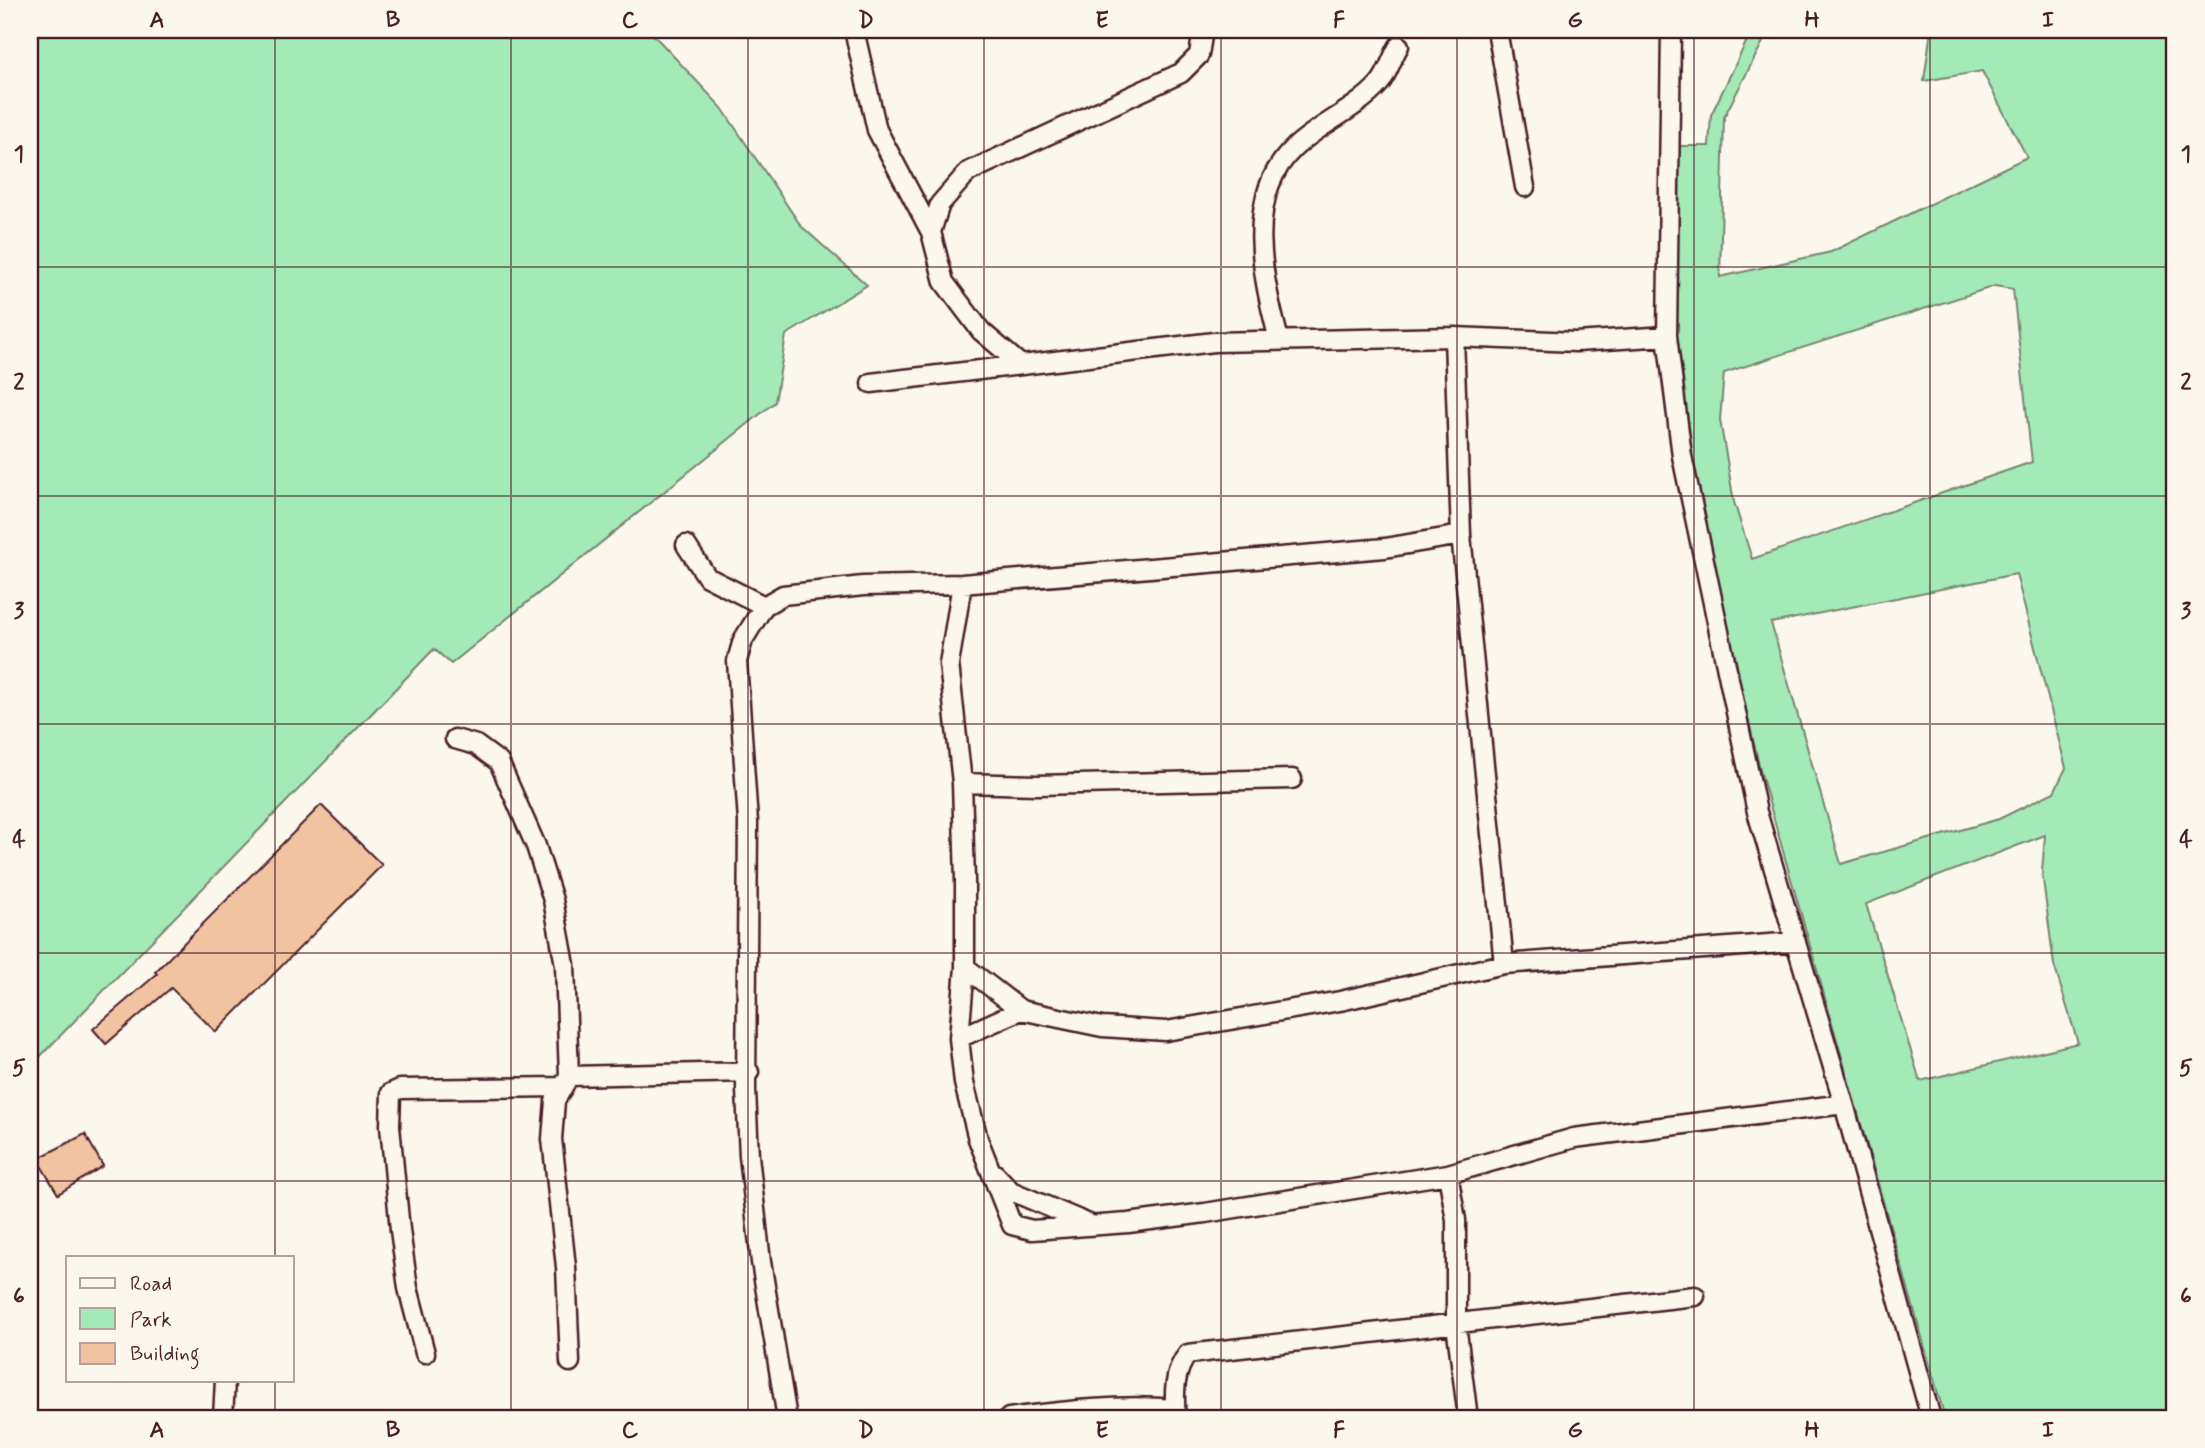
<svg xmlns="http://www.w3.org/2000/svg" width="2205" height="1448" viewBox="0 0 2205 1448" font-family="Mynerve,sans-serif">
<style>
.green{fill:#a4eab7;stroke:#778471;stroke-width:2;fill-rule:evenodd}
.building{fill:#f1c3a1;stroke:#4a1f2b;stroke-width:2}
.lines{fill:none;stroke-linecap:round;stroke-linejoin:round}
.minor-casing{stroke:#4a1f2b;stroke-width:23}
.minor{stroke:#fbf7ec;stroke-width:18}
.grid{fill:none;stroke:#4a1f2b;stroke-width:2;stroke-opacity:0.55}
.neatline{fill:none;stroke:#4a1f2b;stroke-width:2.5}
.grid-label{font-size:23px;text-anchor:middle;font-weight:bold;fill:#4a1f2b}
</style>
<rect width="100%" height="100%" fill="#fbf7ec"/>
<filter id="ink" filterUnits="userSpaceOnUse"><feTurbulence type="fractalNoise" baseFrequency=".0143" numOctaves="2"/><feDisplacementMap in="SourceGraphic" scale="14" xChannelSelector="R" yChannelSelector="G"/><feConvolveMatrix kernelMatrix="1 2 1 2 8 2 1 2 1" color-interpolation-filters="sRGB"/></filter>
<g filter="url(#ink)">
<path class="green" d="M30,30H649L722,108L801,226L867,285L786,335L775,402L451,664L434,649L30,1067Z
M1752,30H1769L1724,117L1720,277L1831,252L2027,157L1982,71L1924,81L1931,30H2175V1418H2047L2041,1413L1945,1418L1761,774L1694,486L1676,336L1679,146H1709L1711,115ZM1995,286L2013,289L2032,462L1752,559L1734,502L1720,420L1724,373ZM2016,574L2066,768L2054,792L1999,819L1841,864L1771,623ZM2045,835L2042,872L2054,965L2078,1043L1920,1081L1866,904Z"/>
<path class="building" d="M321,805L382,865L216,1032L171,988L106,1044L93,1029L157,974L155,972Z
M85,1134L103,1166L58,1194L37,1159Z"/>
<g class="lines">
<defs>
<path id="minor" d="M854,30L877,130L931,232
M1497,30L1525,187
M1671,30L1667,336L1682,456L1757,812L1844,1104L1931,1418
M1454,337L1461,535L1504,964
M1279,340C1263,279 1243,196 1294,148C1318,125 1357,109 1379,84C1388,74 1392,57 1399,46
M1021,365L981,331L944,282L931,232L940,204L968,172L1181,73L1199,55L1203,30
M871,383L1214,342L1454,337L1576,342L1667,336
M686,545L707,577L764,606
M962,584L949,664L962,783L965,880V967L959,1038L964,1083L978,1139L1012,1225L1032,1230L1128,1223L1205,1213L1448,1174L1574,1138L1844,1104
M455,739L476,745L499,762L536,846L553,900L565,965L569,1076L555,1101L552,1139L566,1267L570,1362
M962,783L1037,785L1292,779
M965,967L1021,1010
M959,1038L1021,1010L1102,1027L1166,1031L1340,1001L1504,964L1796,942
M569,1076L749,1072
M995,1174L1011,1191L1089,1224
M1448,1174L1456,1220V1324L1468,1418
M425,1353L408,1288L400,1230L390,1126L391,1093L400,1089L561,1087
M223,1418L225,1380
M787,1418L761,1262L749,1156L746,1090L748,822L737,661L743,640L764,606L783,595L863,586L962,584L1385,548L1461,535
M1009,1418C1064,1411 1120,1404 1175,1409
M1176,1418C1174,1397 1173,1371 1188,1354L1695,1296"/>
</defs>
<use href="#minor" class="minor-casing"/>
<use href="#minor" class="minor"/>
</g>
</g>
<path class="grid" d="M275,30V1257M511,30V1418M748,30V1418M984,30V1418M1221,30V1418M1457,30V1418M1694,30V1418M1930,30V1418M30,267H2175M30,496H2175M30,724H2175M30,953H2175M30,1181H2175M275,1380V1418"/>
<rect width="2205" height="1448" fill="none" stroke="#fbf7ec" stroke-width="77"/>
<rect x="66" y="1256" width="228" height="126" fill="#fbf7ec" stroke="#b4a19f" stroke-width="2"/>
<rect x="80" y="1278" width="35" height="10" fill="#fbf7ec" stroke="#b4a19f" stroke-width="2"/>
<text x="130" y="1290" font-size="21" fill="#4a1f2b">Road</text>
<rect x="80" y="1308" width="35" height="21" fill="#a4eab7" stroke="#b4a19f" stroke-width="2"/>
<text x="130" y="1326" font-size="21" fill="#4a1f2b">Park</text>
<rect x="80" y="1343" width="35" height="21" fill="#f1c3a1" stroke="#b4a19f" stroke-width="2"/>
<text x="130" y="1360" font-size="21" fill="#4a1f2b">Building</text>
<rect x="38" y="38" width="2128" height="1372" class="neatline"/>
<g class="grid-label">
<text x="157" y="27">A</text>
<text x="393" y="27">B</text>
<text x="630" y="27">C</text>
<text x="866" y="27">D</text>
<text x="1102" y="27">E</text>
<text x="1339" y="27">F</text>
<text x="1575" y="27">G</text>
<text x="1812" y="27">H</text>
<text x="2048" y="27">I</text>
<text x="19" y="161">1</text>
<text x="2186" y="161">1</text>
<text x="19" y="389">2</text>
<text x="2186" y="389">2</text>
<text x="19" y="618">3</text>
<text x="2186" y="618">3</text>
<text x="19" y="846">4</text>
<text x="2186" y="846">4</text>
<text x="19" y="1075">5</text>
<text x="2186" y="1075">5</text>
<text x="19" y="1303">6</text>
<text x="2186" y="1303">6</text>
<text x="157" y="1437">A</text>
<text x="393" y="1437">B</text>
<text x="630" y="1437">C</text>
<text x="866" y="1437">D</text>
<text x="1102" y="1437">E</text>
<text x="1339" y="1437">F</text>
<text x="1575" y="1437">G</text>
<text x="1812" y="1437">H</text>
<text x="2048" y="1437">I</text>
</g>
</svg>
